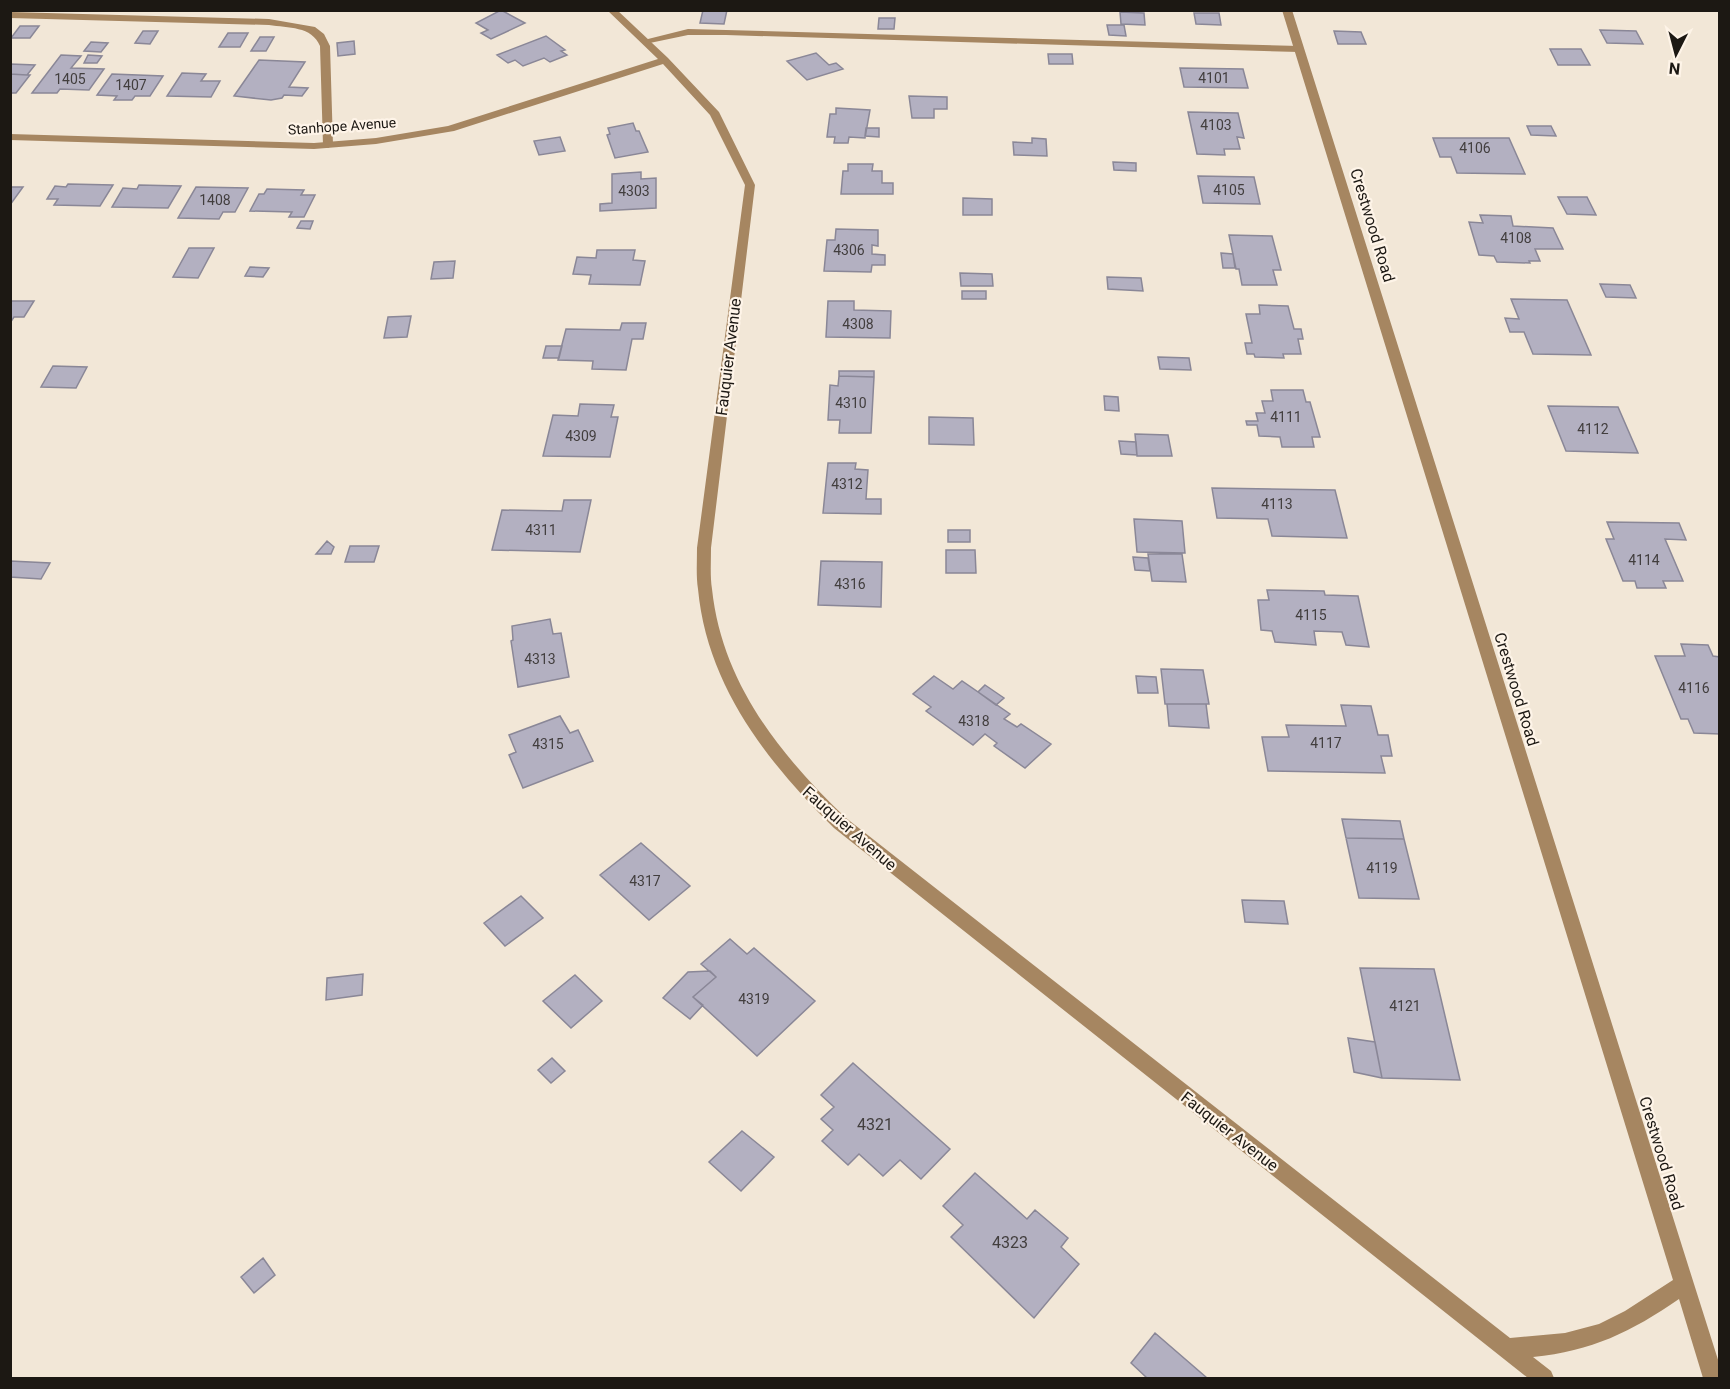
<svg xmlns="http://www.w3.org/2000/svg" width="1730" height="1389" viewBox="0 0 1730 1389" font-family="Roboto,sans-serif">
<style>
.building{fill:#b3b0c1;stroke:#8a8797;stroke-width:1.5}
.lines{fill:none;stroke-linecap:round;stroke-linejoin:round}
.service{fill:#a68661;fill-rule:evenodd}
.minor{fill:#a68661;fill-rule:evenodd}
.labels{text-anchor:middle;stroke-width:4.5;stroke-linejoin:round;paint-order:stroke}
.number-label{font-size:14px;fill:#423e3e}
.far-street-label{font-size:14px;fill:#1c1813;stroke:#fef4e8}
.street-label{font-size:16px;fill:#1c1813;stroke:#fef4e8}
.near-number-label{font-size:16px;fill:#423e3e}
</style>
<rect width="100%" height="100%" fill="#f2e7d7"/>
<path class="building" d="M501,10L525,23L491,39L481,33L488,30L476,23Z
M703,10H727L724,24L700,23Z
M1120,12L1144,13L1145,25L1121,24Z
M1194,13H1219L1221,25L1196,24Z
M879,18H895L894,29H878Z
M1107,25H1124L1126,36L1109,35Z
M20,26H39L30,38H11Z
M1600,30L1636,31L1643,44L1607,43Z
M143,31H158L150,44L135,43Z
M1334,31L1361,32L1366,44H1338Z
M228,33H248L240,47H219Z
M546,36L565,50L561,51L567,55L550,62L544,58L523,66L515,60L508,63L497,55Z
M260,37H274L266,51H251Z
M354,41L355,54L338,56L337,43Z
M91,42L108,43L101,52L84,51Z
M1550,49H1581L1590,65H1558Z
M816,53L829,65L836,63L843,69L807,80L787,61Z
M1048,54H1072L1073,64H1049Z
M61,55L81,56L71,68L104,69L89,90L60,89L57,93H32Z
M88,55L102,56L97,63H84Z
M259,60L305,62L289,87L308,88L302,96L284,95L282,98L271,100L234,96Z
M10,64L35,65L27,75L10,74Z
M1180,68L1243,69L1248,88L1184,87Z
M182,73L206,74L201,81H220L211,97L167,96Z
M10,74L27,75H30L16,93H10Z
M112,74L163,76L150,96H135L132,100H114L117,96L97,95Z
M909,96L947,97V109H934V118H912Z
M836,108L870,110L865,138L849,137L848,143H834L835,137H827L830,114H836Z
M1188,112L1238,113L1244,138L1237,137L1240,149H1224L1225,155L1197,154Z
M633,123L636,131H639L648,152L615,158L607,135L610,134L608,128Z
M1527,126H1551L1556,136L1531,135Z
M866,128H879V137L865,136Z
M560,137L565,151L539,155L534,141Z
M1032,138L1046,139L1047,156L1014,155L1013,142L1032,143Z
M1433,138H1509L1525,174L1457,173L1451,157H1440Z
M1113,162L1136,163V171L1114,170Z
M848,164H873L872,171H882V183H893V194H841L843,171H848Z
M641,172V179L656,178V208L600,211V204L612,203V174Z
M1198,176L1254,177L1260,204L1203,203Z
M68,184L113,185L100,206L54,205L58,199H47L55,186L66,187Z
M139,185L181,186L168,208L112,207L123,188L137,189Z
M10,187H23L10,205Z
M196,187L248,188L235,212H223L219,219L178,218Z
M267,189L304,190L301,195H315L304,217H289L292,212L250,211L259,194H264Z
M1558,197H1587L1596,215L1567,214Z
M963,198L992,199V215H963Z
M1480,215L1511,216L1513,226L1553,228L1563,249H1535L1540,261H1529L1530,263L1497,262L1494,256L1479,255L1469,222L1483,223Z
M301,221H313L310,229L297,228Z
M836,229L878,230V246L872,245V254L885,255V265H872L871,272L824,271L827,240H835Z
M1229,235L1272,236L1281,270H1273L1277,285H1242L1239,269H1236Z
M189,248H214L198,278L173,277Z
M597,250H635L633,260L645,261L640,285L589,284L591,275L573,274L577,257L596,258Z
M1221,253L1233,254L1235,268H1223Z
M455,261L453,278L431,279L434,262Z
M250,267L269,268L263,277L245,276Z
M960,273L992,274L993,286H961Z
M1107,277L1141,278L1143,291L1108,289Z
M1600,284L1630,285L1636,298L1606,297Z
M962,291H986V299H962Z
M1511,299L1567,300L1591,355L1533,354L1524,332H1510L1505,318L1519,319Z
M10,301H34L24,317H14L10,323Z
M828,301H854V310L891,311L890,338L826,337Z
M1259,305L1288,306L1294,329H1301L1303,339H1298L1301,354H1283L1284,358L1255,357L1254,354H1247L1245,343H1252L1246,314H1260Z
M411,316L407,337L384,338L388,317Z
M622,323H646L643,339H632L626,370L592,369L593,361L558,360L566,329L620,330Z
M546,346H562L559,358H543Z
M1158,357L1189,358L1191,370L1160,369Z
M53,366L87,367L76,388L41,387Z
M839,371H874V377L839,376Z
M839,376L874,377L871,433H839L840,420H828L830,385L838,386Z
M1271,390H1303L1306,402H1310L1320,437H1312L1314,447H1282L1280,437L1259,436L1257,425H1247L1246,421H1258L1256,413H1265L1262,401H1273Z
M1104,396L1118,397L1119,411L1105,410Z
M580,404L614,405L611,417H618L610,457L543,456L553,415L578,416Z
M1548,406L1618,407L1638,453L1566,451Z
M929,417L973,418L974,445L929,444Z
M1135,434L1168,435L1172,456H1137Z
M1119,441L1136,442L1137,455L1121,454Z
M828,463H856L855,469L868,470L866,499H881V514L823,513Z
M1212,488L1335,490L1347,538L1272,536L1268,519L1217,518Z
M564,500H591L580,552L492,550L502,510L562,511Z
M1134,519L1182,521L1185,553L1137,552Z
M1607,522L1679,523L1686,540L1665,539L1683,581H1663L1666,588H1637L1635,581H1623L1606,539H1614Z
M948,530H970V542H948Z
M327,541L334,547L331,554H316Z
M350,546H379L374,562H345Z
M946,550H975L976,573H946Z
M1148,554H1182L1186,582L1152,581Z
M1133,557L1148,558L1150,571L1135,570Z
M10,561L50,563L41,579L10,577Z
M821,561L882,562L881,607L818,605Z
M1267,590L1324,591L1325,595L1358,596L1369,647L1346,645L1342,632L1314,631L1316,645L1275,642L1272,631L1261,630L1258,600H1269Z
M550,619L553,634L561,633L569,677L518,687L511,641L513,640L512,626Z
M1681,644L1708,645L1713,656L1720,657V734L1694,733L1688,719H1681L1655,656H1685Z
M1161,669L1203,670L1209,704H1165Z
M934,676L953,689L962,681L1010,714L1004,719L1017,727L1021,724L1051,744L1025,768L994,746L997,743L985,734L973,745L926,711L931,707L913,694Z
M1136,676L1156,677L1158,693H1138Z
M985,685L1004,698L996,705L978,692Z
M1167,704H1206L1209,728L1169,726Z
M1341,705L1371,706L1378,735H1388L1392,756H1381L1385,773L1268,771L1262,737H1289L1286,725L1346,726Z
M560,716L570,733L578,730L593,761L523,788L509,755L516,752L509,735Z
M1342,819L1400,821L1404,839L1346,838Z
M1346,838L1404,839L1419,899L1359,898Z
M641,843L690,886L649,920L600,875Z
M521,896L543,918L505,946L484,923Z
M1242,900L1284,901L1288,924L1245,922Z
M730,939L747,954L754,948L815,1001L757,1056L693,997L716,977L701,964Z
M1360,968L1434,969L1460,1080L1382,1078Z
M710,971L716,977L693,997L703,1005L690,1019L663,998L688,972Z
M363,974L362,995L326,1000L327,978Z
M575,975L602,1001L571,1028L543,1001Z
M1348,1038L1375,1042L1382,1078L1354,1072Z
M552,1058L565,1071L551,1083L538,1070Z
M853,1063L950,1149L921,1179L900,1160L883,1176L859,1154L848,1165L822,1141L833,1130L821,1119L834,1107L821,1095Z
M742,1131L774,1157L741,1191L709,1162Z
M975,1173L1027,1219L1035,1210L1068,1238L1061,1247L1079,1264L1034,1318L951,1237L963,1225L943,1206Z
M263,1258L275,1275L254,1293L241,1277Z
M1155,1333L1207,1378H1147L1131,1363Z"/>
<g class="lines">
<path class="service" d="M10,12L269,19L315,27L324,34L330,46L333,145L328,148L323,145L320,46C312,26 288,28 269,25L10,18Z
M688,29L1299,46L1304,49L1299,52L726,35H688L645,44L640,41Z"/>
<path class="minor" d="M607,10H617L668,58L719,112L755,185L711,548C711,562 710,576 712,589C722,683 780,755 846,818L1510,1338L1565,1333L1599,1324L1625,1311L1673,1280L1282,10H1292L1694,1284L1720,1366V1378H1703L1679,1299C1631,1332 1592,1351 1533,1357L1551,1371L1554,1378H1528L834,828C768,763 707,686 698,589C696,576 697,562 697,548L745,185L710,115L663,64L454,131L376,144L314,149L10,140V134L314,143L376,138L448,126L658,59Z"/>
</g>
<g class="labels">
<g class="number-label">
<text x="1214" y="83">4101</text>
<text x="70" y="84">1405</text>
<text x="131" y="90">1407</text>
<text x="1216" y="130">4103</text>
<text x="1475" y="153">4106</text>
<text x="1229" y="195">4105</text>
<text x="634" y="196">4303</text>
<text x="215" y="205">1408</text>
<text x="1516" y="243">4108</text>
<text x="849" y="255">4306</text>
<text x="858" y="329">4308</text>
<text x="851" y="408">4310</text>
<text x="1286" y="422">4111</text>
<text x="1593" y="434">4112</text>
<text x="581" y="441">4309</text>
<text x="847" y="489">4312</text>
<text x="1277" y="509">4113</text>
<text x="541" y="535">4311</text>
<text x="1644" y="565">4114</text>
<text x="850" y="589">4316</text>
<text x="1311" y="620">4115</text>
<text x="540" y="664">4313</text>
<text x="1694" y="693">4116</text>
<text x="974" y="726">4318</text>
<text x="1326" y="748">4117</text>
<text x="548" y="749">4315</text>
<text x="1382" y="873">4119</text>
<text x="645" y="886">4317</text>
<text x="754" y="1004">4319</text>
<text x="1405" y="1011">4121</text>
</g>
<g class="far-street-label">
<text transform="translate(342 126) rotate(-4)" y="5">Stanhope Avenue</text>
</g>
<g class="street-label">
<text transform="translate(1373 225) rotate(73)" y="6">Crestwood Road</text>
<text transform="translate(728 357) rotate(-83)" y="6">Fauquier Avenue</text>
<text transform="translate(1517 689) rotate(73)" y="6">Crestwood Road</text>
<text transform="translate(850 828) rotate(41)" y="6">Fauquier Avenue</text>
<text transform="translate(1230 1131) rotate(38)" y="6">Fauquier Avenue</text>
<text transform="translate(1662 1153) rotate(73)" y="6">Crestwood Road</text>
</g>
<g class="near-number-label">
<text x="875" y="1130">4321</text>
<text x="1010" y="1248">4323</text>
</g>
</g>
<rect width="1730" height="1389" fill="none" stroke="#1c1813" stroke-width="24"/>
<g transform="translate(1676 54) rotate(186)" stroke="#fef4e8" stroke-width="4.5" paint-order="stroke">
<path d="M0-4.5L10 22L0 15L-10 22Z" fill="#1c1813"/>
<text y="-9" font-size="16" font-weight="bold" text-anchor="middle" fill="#1c1813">N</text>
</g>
</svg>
